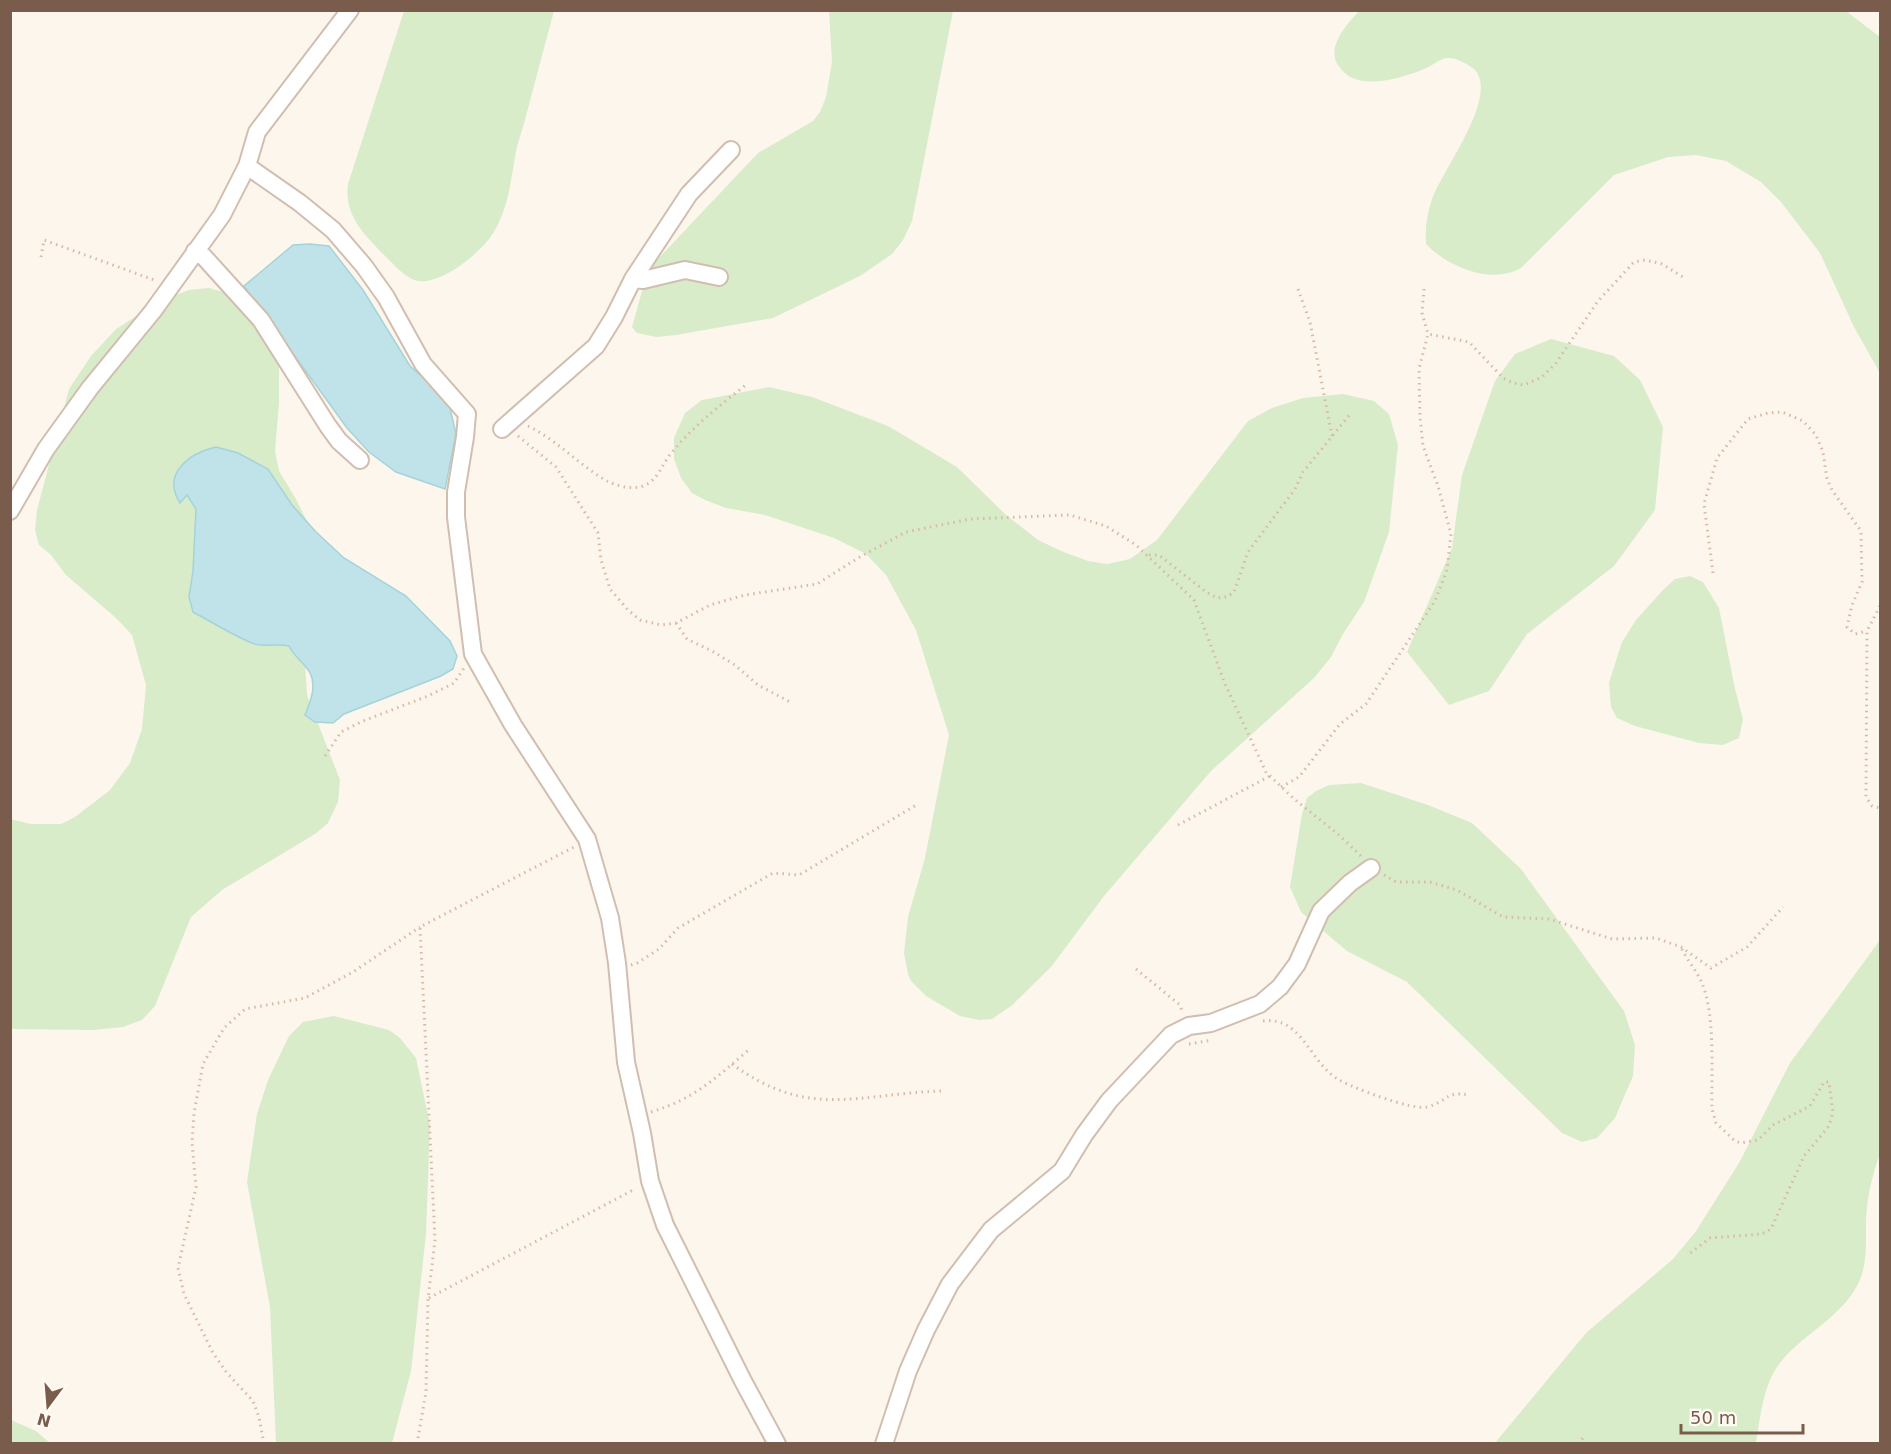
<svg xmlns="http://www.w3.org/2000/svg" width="1891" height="1454" viewBox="0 0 1891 1454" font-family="'DejaVu Sans',sans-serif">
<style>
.green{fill:#d8ecc9}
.water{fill:#bfe3e8;stroke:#a5d3da;stroke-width:1.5}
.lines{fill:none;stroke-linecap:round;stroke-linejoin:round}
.minor-casing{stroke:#d1beb0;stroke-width:20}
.path{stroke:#d9b8a5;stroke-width:3;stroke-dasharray:1.5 4.5;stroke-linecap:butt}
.minor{stroke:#fff;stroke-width:16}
</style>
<rect width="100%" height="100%" fill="#fdf6ec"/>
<path class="green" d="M404,11H554C545,44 536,78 527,112C524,125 519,138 516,151C511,179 509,205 495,230C485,250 438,289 414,280C402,275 392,262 383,254C363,233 344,215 348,184Z
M829,11H953L912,221L903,240L892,254L860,276L773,318L676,335L656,337L637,333L632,327L642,291L655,262L758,153L813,121L820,112L826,97L832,62Z
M1359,11H1846L1880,37V373L1854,327L1820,253L1781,202L1761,182L1726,161L1696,155L1668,157L1614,175L1521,268C1491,285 1448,267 1426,244C1425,228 1427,214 1432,199C1442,171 1499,97 1475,70C1468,64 1456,57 1446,58C1438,60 1430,67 1422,70C1397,79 1355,93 1338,65C1326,47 1347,24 1359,11Z
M209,288L227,293L279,333V403L275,451L279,471L296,499L323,554L305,662L307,695L340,780L338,802L328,823L315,834L222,890L191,917L155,1006L142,1020L123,1027L93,1030L11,1029L10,819L31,824H61L75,817L110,790L130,763L142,729L146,685L132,635L116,618L66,575L51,555L39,545L35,530L37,510L69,389L91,356L116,329L160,301L189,290Z
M1551,339L1614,356L1640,380L1663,427L1655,510L1614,566L1527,634L1489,691L1449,705L1407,652L1452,548L1462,475L1495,381L1515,354Z
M769,387L812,397L888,426L957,467L1006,515L1038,540L1061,551L1088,561L1107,564L1130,559L1157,540L1248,421L1272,408L1303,398L1343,394L1374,401L1389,414L1398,445L1389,532L1364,602L1343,634L1331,657L1314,678L1211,771L1104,896L1051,967L1011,1006L992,1019L979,1020L960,1016L926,996L911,981L908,974L904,953L908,917L925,858L949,735L916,630L886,575L866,554L834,538L765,515L726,508L705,500L692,493L681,478L674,459V438L685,413L702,400Z
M1690,576L1703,582L1719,608L1735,689L1743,719L1739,738L1723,745L1699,743L1635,726L1617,718L1611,707L1609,683L1622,642L1636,620L1662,591L1675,579Z
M1361,783L1428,805L1472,823L1521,869L1624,1011L1635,1045L1633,1076L1615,1118L1597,1138L1582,1142L1562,1133L1407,982L1347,951L1301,912L1290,887L1302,814L1307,798L1316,791L1329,785Z
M1880,940V1154C1874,1170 1869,1189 1867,1207C1864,1231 1870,1261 1858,1284C1842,1316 1807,1332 1784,1358C1763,1381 1761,1414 1756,1443H1495L1586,1333L1673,1259L1696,1231L1739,1163L1790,1063Z
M334,1016L389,1030L400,1038L416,1058L430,1125L426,1234L411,1371L392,1443H276L270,1307L247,1182L257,1114L268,1080L289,1036L303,1022Z
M11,1420L36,1431L50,1443H11Z"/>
<path class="water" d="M310,244L329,246L363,290L410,366L438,391L450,408L456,434L445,489L396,472L369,452L347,428L244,286L293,245Z
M216,447L238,453L268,469L292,505L316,532L344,558L406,596L450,641L457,656L453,669L441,676L344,714L333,723L315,722L305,715C310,703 317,686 310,673C305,663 294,657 289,646C277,643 264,648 252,643C232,635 212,622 193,612L189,597L193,571L196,509L187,495L180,503C161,473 190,453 216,447Z"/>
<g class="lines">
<defs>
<path id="minor" d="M247,166L300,203L333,230L364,266L386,297L423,364L467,414L465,437L456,492V517L473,654L513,725L587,839L610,918L617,963L626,1062L642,1133L650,1181L665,1225L743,1381L777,1444
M195,251L204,257L261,320L328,426L339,441L360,460
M633,279L643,280L685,270L719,277
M502,429L596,346L614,317L633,279L689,194L731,150
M10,511L46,449L90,388L153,311L222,215L247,166L257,132L350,10
M884,1444L908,1371L926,1330L950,1284L991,1230L1062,1171L1084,1135L1109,1101L1171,1035L1189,1026L1211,1023L1260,1004L1280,987L1297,964L1321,911L1350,883L1371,868"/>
</defs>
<use href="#minor" class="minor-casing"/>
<path class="path" d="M41,257L44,240L157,281
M1298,289L1310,322L1332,436
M1424,289L1422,313L1428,334
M528,426C557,440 579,465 607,481C617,486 632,490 643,486C657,481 661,467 669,456C691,428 719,406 747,384
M518,436L556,467L598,533L601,560L610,589L628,610L640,620L661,625L676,623L710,605L745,595L817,584L858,558L906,532L970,519L1070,515L1106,526L1136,545L1194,600L1225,684L1266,772L1294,799L1339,835L1361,856
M1149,555H1159L1206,592L1217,598L1227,597L1234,592L1248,552L1295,489L1303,472L1351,413
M1713,573L1704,504L1717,458L1748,419L1768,413L1782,412L1803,421L1816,435L1823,452L1827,479L1832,490L1861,531L1862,582L1852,605L1847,627L1855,634L1867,631
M1880,606L1867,631L1866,797L1872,806L1880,808
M676,623L687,639L712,651L735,665L758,685L792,703
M325,756L341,732L363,721L428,696L454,683L464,668
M1281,787L1299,777L1340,724L1366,704L1435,601L1447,570L1451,534L1438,486L1423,446L1420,417L1419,369L1428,334L1469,342L1503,378L1513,383L1524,385L1542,377L1556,363L1598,301L1634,262L1645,260L1662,264L1683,277
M1178,825L1270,776
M1384,875L1396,882H1430L1457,890L1503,917L1549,919L1612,939L1656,938L1681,947L1711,968L1747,947L1783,907
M1682,949C1687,960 1696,970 1701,981C1716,1013 1711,1073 1712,1109L1716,1123L1735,1141L1741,1143L1758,1140L1773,1125L1810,1106L1824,1082H1829L1833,1112L1829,1126L1804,1156L1771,1229L1762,1234L1710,1238L1689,1254
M631,965L637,963L659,949L678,928L773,873L799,875L918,804
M1136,969L1180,1005L1182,1011
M1263,1021C1301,1016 1309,1060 1336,1078C1349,1087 1414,1111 1427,1107C1449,1101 1444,1091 1470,1095
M1189,1044L1212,1040
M732,1064C809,1120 856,1094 941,1091
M651,1112C695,1099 718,1076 751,1048
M429,1298L635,1189
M264,1444L259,1417L253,1401L227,1373L213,1353L184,1294L178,1268L196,1187L192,1143L194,1113L203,1064L224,1028L245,1009L305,998L353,972L420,927
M417,1444L426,1392L428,1299L435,1240L420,927L574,847
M1578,1444L1583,1438"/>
<use href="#minor" class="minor"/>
</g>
<rect width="1891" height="1454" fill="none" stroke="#7a5c4d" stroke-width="24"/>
<g transform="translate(48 1406) rotate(196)" stroke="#fffaf3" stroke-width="4.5" paint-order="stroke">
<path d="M0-4.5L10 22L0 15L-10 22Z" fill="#7a5c4d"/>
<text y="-9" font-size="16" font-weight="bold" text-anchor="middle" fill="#7a5c4d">N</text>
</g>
<path d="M1681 1424v9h122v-9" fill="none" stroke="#7a5c4d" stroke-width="3"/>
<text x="1690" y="1424" font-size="18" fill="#7a5c4d" stroke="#fffaf3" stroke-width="4.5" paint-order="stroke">50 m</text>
</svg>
